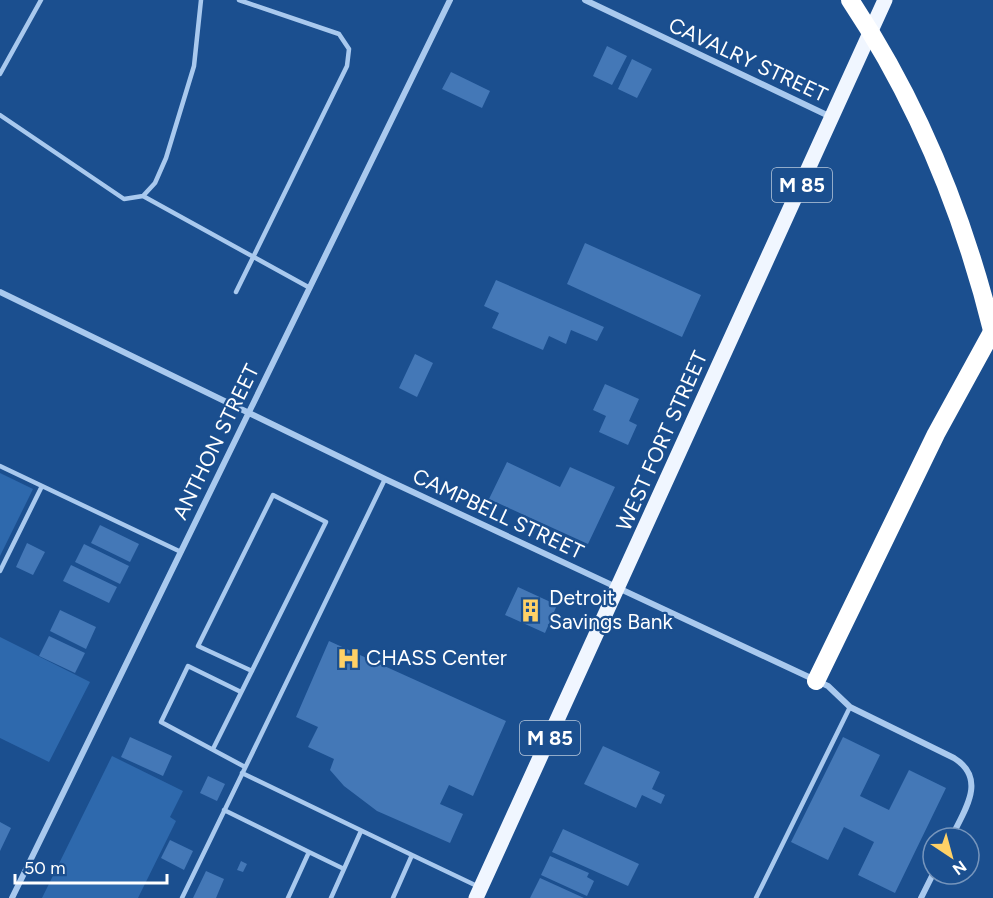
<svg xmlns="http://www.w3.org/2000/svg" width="993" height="898" viewBox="0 0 993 898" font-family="Figtree,sans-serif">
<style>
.green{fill:#2e69ad}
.building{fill:#4478b7}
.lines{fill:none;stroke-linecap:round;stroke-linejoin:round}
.lane{stroke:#a9c9ee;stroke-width:4.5}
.street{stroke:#a9c9ee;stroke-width:6}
.primary{stroke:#f0f6ff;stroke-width:15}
.highway{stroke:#fff;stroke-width:18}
.highway-bridge{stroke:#fff;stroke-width:18}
.labels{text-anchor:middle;stroke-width:4.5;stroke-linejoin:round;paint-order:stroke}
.shield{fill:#1b4f8f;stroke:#bbcadd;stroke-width:1.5}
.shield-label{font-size:20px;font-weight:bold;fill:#fff}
.street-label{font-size:21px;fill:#fff;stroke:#1b4f8f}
.poi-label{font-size:21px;fill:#fff;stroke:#1b4f8f;text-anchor:start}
</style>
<rect width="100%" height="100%" fill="#1b4f8f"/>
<path class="green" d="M0,473L33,489L0,556Z
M0,637L90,682L49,762L0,738Z
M112,756L183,791L170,817L176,821L138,898H42Z"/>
<path class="building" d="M607,46L627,56L612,85L593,76Z
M632,59L652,69L637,98L618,89Z
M451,72L490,91L482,108L442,89Z
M585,243L701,295L682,337L567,284Z
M496,280L604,327L597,341L571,330L566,344L549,336L543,350L492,328L499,313L484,306Z
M415,354L433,363L417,397L399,388Z
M605,384L639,399L629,421L637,425L628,445L599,432L606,416L593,410Z
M507,462L560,487L570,467L615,487L588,544L489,499Z
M100,525L139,544L130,562L91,543Z
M27,543L45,552L33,575L16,567Z
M84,544L129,566L120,584L75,562Z
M71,565L117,587L109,603L63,581Z
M518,587L557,605L545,633L505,615Z
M60,610L96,627L86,649L50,631Z
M49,636L85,653L75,673L39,656Z
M329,641L506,721L473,796L449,785L440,804L463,814L450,843L377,811L344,786L330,770L334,759L308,747L318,727L296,717Z
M130,737L172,756L163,776L121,757Z
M843,737L880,755L860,796L889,810L909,770L946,788L895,893L858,875L874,842L844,827L828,860L791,842Z
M603,746L660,772L652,789L665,795L661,804L642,795L636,808L584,784Z
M208,776L225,784L217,801L200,793Z
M0,822L11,828L0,851Z
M563,829L639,864L628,886L552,852Z
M170,840L193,851L184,870L161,858Z
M550,856L589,873L587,877L594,881L587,896L541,875Z
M241,861L247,864L243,872L237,870Z
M206,871L224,879L216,898H193Z
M540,878L584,898H530Z"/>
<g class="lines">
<path class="lane" d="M0,74L41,0
M0,115L124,199L143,196L155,183L166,158L194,66L201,0
M143,196L310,288
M236,292L347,66L349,49L339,34L239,0
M0,466L181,552
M0,571L42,486
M241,692L188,666L161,722L245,767
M213,749L326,522L273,495L198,646L252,671
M242,773L412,855L393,898
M224,810L309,852L288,898
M309,852L344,869
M412,855L477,886
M182,898L385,479
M331,898L361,831
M756,898L850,707"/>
<path class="street" d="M585,0L831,117
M0,292L385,479L828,686L850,707L954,758C988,779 964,811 951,838
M12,898L450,0
M921,898L933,874"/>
<path class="primary" d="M476,898L885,0"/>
<path class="highway" d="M816,681L936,434L993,330"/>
<path class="highway-bridge" d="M850,0C918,102 964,216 993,334"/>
</g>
<defs>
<symbol id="building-bare" viewBox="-9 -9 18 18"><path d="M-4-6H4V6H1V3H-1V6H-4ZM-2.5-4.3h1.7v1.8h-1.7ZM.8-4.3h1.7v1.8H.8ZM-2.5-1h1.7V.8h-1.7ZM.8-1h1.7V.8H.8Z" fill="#ffd166" stroke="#1b4f8f" stroke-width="2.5" paint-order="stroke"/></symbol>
<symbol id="hospital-bare" viewBox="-9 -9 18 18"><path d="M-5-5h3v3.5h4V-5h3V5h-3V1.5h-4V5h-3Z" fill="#ffd166" stroke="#1b4f8f" stroke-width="2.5" paint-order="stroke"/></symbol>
</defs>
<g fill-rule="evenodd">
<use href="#building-bare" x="514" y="594" width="33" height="33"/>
<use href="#hospital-bare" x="332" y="642" width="33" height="33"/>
</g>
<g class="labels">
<g class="shield">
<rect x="772" y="168" width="60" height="34" rx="4.5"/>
<rect x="520" y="721" width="60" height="34" rx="4.5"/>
</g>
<g class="shield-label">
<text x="802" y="192">M 85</text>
<text x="550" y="745">M 85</text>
</g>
<g class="street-label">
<text transform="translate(748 60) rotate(25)" y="7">CAVALRY STREET</text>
<text transform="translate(662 441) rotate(-66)" y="7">WEST FORT STREET</text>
<text transform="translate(216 442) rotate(-64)" y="7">ANTHON STREET</text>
<text transform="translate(498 514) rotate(25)" y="7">CAMPBELL STREET</text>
</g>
<g class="poi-label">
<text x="549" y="605">Detroit<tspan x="549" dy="24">Savings Bank</tspan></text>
<text x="366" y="665">CHASS Center</text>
</g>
</g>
<g transform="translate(951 856) rotate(144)"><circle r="28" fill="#1b4f8f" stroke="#7695bc" stroke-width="1.5"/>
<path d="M0-4.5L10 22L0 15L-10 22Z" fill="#ffd166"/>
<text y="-9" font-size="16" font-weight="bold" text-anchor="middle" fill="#ffffff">N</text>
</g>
<path d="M15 874v9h152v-9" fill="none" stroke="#ffffff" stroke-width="3"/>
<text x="24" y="874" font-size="18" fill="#ffffff" stroke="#1b4f8f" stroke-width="4.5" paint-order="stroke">50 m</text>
</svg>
